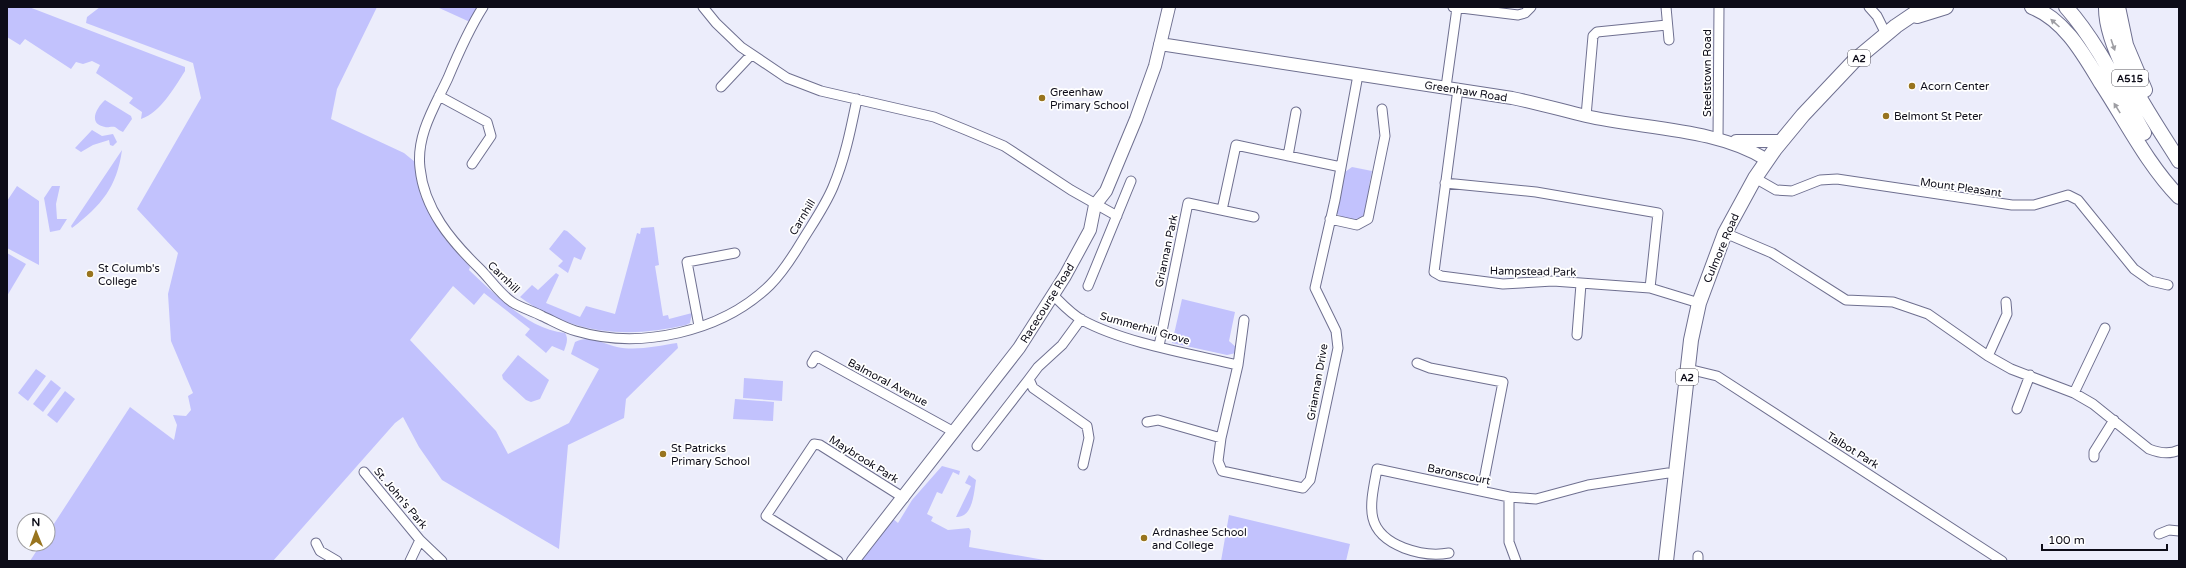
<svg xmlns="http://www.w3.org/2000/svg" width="2186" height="568" viewBox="0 0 2186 568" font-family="'Varela Round',sans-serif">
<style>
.green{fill:#c2c2fd}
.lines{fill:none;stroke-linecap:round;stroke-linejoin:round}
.minor-casing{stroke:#6f7090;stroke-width:11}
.secondary-casing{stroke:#6f7090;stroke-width:14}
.trunk-casing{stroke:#6f7090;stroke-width:16}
.minor{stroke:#fff;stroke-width:9}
.secondary{stroke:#fff;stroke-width:12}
.trunk{stroke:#fff;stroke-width:14}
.oneway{fill:#9e9ea3}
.poi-dot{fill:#98741e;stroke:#fff;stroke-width:1.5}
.labels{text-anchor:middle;stroke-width:3.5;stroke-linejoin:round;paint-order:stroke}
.shield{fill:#fff;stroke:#56555d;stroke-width:1}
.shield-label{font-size:10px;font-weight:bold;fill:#0d0c18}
.street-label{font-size:11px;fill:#0d0c18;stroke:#fff}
.poi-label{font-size:11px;fill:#0d0c18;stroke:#fff;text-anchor:start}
</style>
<rect width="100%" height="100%" fill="#ecedfb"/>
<path class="green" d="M7,7H29L185,67V71C174,88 161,112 141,119L142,112L129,103L133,98L96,73L100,65L92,61L83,64L76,62L71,69L25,39L20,45L7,37Z
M100,7H377L337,89L331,119L404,153L415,162L421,197L432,217L445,239L470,267L469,270C495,294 527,329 565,333C569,339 566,345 564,351L552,346L546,353L525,335L530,329L484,293L474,305L453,286L410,340L496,431L508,454L569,423L599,369L571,354L575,342C589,334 603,344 617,347C636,351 658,346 677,343L678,348L626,399L624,418L568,445L559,549L442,480L419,447L403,417L395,423L273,561H30L41,544H48V533L130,407L174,440L177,425L173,415L186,416L191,410L188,396L193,393L171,341L168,294L178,253L137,209L201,98L193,63L86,23L87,17Z
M437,7H477L470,22Z
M105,100L131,116L132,119L123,132C120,131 118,129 115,127C111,126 108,128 105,127C87,124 97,107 105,100Z
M92,130L102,136L113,134L117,142L113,146L110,145L109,140L93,145L81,152L75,148Z
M122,150C117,187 101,206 72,228L71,226Z
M1352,167L1372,171L1369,186L1371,188L1366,213C1360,222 1344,220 1336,213L1345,172Z
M17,186L39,201V265L7,248V201Z
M52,186H60L56,204L57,219H67L60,230L50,232L44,198Z
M654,227L659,265L655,266L663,316L668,315L669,319L692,313L690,323L686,325C627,339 569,334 520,297L532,285L538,290L556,273L559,275L546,303L580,317L586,306L615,314L637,233L640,234L641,228Z
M564,230L567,231L586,248L581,260L574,257L568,273L558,266L563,261L549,249Z
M7,253L26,264L7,296Z
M1182,299L1235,312L1229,341L1237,348L1236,353L1227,355L1172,343Z
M518,355L549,380L540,399L531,402L526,400L503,379L502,375Z
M36,369L46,376L28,401L18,393Z
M744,378L783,381L782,401L743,398Z
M51,380L61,388L43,412L33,404Z
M65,391L75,399L57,423L47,415Z
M735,399L774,402L773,421L733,419Z
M942,466L960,471L959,475L953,472L942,494L937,492L927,514L933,517L931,521L948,530L969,528L971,531L969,547L1050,561H860L892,518L898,523L912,500Z
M969,475L976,480C974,492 973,518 956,517L971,486L965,483Z
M1229,515L1350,544L1346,561H1221Z"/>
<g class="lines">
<defs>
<path id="minor" d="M483,7C469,29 458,54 448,78C435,106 416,135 420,168C424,209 451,241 480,269C490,279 500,294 512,302C521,308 533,311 542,316C553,321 565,328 576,331C640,350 722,332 770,285C783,272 793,256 802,241C813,223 825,206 833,187C845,159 851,128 857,99
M703,7L716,23L741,47L787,78L821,91L934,117L966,130L1004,146L1071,190L1117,216
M1453,7L1518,15L1525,13L1531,7
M1666,7L1669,40
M1869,7L1877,16L1886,34
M721,87L751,55
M1446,87L1457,8
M1458,89L1434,272L1441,276L1503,284L1553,281L1650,288L1699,303
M439,96L487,122L491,136L472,164
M1586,116L1593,36L1597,32L1667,25
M1718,139L1719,7
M1288,156L1296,112
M1755,178L1776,190L1792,191L1820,180L1837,179L2012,205H2034L2068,195L2078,200L2134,269L2151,281L2168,285
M1445,183L1536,192L1658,213L1650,288
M1222,210L1236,145L1341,167
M1330,219L1357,225L1368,219L1385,136L1382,109
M1725,233L1772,253L1846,300L1893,302L1928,314L1988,356L2011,369L2074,393L2093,404L2149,449C2159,453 2169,455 2179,450
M1088,286L1131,181
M1054,296C1062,304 1071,314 1082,320C1124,343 1191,354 1238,365
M1081,319L1062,345L1038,367L1029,379L1033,388L1087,426L1089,438L1083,465
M699,326L687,262L735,253
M1577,335L1581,284
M1159,346L1188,203L1254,217
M1988,356L2007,314L2006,302
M812,363L816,356L954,432
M1417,363L1430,368L1503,382L1482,490
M1688,369L1717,376L2002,561
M2074,393L2105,328
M2017,409L2030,375
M1147,422L1158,420L1221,438L1238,365L1244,320
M1221,438L1218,461L1222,471L1303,488L1310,480L1338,348L1336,331L1315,288L1335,200L1358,75
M977,446L1029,379
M2094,457V452L2114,420
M364,472L420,540L442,561
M1509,497V542L1516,561
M2159,534L2169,530L2179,531
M316,543L320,551L337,561
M1449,553C1433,556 1420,554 1404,548C1363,532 1370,506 1377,469L1509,497L1536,499L1588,485L1668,473L1676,475
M1698,556V561
M410,561L420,540
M838,561L766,516L814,444L820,445L904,498"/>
<path id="secondary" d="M1160,44L1512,98C1537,103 1561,110 1586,116C1643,129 1717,128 1767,160
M1736,141H1781
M853,561L1019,348L1065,276L1090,230L1095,205L1106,191L1136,119L1155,66L1169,7"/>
<path id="trunk" d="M2032,7C2065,20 2084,55 2101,83C2126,121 2147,164 2179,197
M2066,7C2099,44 2120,91 2144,133
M2106,7C2105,52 2155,122 2179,161
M2118,7L2126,45L2145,90
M1917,16L1946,7
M1666,561L1691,340L1699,303L1725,233L1755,178L1775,149L1803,115L1854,61L1896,26L1924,7"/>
</defs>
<use href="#minor" class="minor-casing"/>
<use href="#secondary" class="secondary-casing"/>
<use href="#trunk" class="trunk-casing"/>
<use href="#minor" class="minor"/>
<use href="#secondary" class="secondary"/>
<use href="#trunk" class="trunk"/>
</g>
<defs><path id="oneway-solid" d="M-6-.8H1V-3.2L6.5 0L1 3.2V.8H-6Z"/></defs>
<g class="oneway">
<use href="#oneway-solid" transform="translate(2055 23) rotate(-138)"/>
<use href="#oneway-solid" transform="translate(2113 45) rotate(71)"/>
<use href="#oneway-solid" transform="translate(2117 108) rotate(-122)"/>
</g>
<g class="poi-dot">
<circle cx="1912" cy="86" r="4"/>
<circle cx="1042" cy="98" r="4"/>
<circle cx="1886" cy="116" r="4"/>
<circle cx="90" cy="274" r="4"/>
<circle cx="663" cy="454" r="4"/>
<circle cx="1144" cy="538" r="4"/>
</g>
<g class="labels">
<g class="shield">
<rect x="1848" y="50" width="22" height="16" rx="3"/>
<rect x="2112" y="70" width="36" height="16" rx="3"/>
<rect x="1676" y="369" width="22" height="16" rx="3"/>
</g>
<g class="shield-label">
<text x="1859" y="62">A2</text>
<text x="2130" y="82">A515</text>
<text x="1687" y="381">A2</text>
</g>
<g class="street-label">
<text transform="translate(1707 73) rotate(-90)" y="4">Steelstown Road</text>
<text transform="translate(1466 91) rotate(9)" y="4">Greenhaw Road</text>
<text transform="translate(1961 187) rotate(8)" y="4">Mount Pleasant</text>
<text transform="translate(802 217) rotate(-59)" y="4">Carnhill</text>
<text transform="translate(1721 248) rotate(-67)" y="4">Culmore Road</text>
<text transform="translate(1166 251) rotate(-78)" y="4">Griannan Park</text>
<text transform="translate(1533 271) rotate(1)" y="4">Hampstead Park</text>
<text transform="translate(504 277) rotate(44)" y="4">Carnhill</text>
<text transform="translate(1047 303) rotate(-58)" y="4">Racecourse Road</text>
<text transform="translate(1145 328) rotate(16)" y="4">Summerhill Grove</text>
<text transform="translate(888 382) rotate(28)" y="4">Balmoral Avenue</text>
<text transform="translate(1317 382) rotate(-80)" y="4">Griannan Drive</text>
<text transform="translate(1853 450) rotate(32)" y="4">Talbot Park</text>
<text transform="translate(864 459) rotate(32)" y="4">Maybrook Park</text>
<text transform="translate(1459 474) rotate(12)" y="4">Baronscourt</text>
<text transform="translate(401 498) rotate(50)" y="4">St. John's Park</text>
</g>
<g class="poi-label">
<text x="1920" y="90">Acorn Center</text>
<text x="1050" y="96">Greenhaw<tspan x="1050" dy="13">Primary School</tspan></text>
<text x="1894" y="120">Belmont St Peter</text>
<text x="98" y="272">St Columb's<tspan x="98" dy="13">College</tspan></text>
<text x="671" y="452">St Patricks<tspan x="671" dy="13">Primary School</tspan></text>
<text x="1152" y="536">Ardnashee School<tspan x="1152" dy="13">and College</tspan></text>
</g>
</g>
<rect width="2186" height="568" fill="none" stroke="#0d0c18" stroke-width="16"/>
<g transform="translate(36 532) rotate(359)"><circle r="19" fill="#ffffff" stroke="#9e9ea3"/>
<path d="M0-3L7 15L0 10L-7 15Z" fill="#98741e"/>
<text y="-6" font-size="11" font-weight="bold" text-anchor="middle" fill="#0d0c18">N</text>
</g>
<path d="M2042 544v6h125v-6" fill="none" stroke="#0d0c18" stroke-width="2"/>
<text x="2048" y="544" font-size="12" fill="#0d0c18" stroke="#ffffff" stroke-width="3" paint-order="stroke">100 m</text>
</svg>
